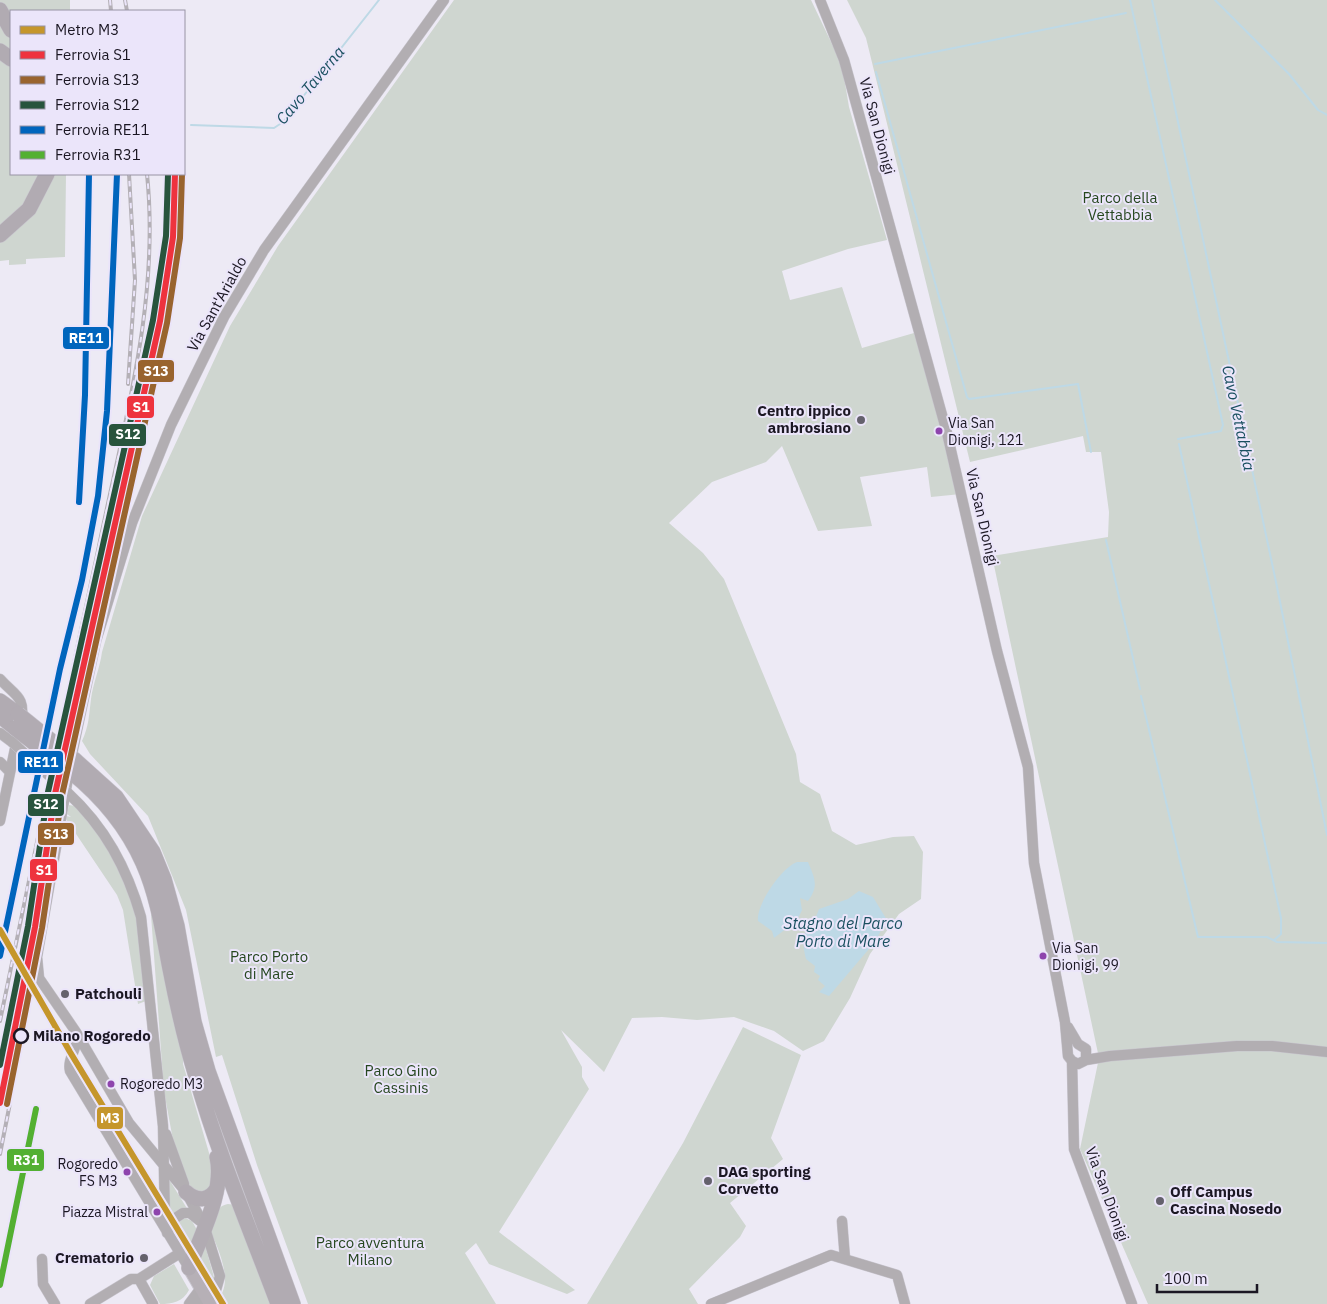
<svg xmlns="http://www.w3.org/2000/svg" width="1327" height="1304" viewBox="0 0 1327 1304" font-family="'IBM Plex Sans',sans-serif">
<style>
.green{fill:#cfd6d0}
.water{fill:#bed9e6}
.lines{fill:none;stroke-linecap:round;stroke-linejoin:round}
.stream{stroke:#bed9e6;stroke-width:2}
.minor-casing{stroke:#c8c5ce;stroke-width:11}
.major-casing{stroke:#c8c5ce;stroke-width:14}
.highway-casing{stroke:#c8c5ce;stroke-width:16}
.minor{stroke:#b2aeb2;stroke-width:10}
.major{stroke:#b6b0b6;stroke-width:12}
.highway{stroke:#b1abb2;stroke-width:15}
.rail-casing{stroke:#b4b0b6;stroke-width:4}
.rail{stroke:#ebe5fa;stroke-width:2;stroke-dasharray:5.5;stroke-linecap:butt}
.minor-bridge-casing{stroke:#c8c5ce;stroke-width:11;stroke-linecap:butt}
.highway-bridge-casing{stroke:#c8c5ce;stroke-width:16;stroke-linecap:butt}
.minor-bridge{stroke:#b2aeb2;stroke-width:10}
.highway-bridge{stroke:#b1abb2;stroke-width:15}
.rail-1-casing{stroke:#ebe5fa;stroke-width:10}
.rail-2-casing{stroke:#ebe5fa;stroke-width:10}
.rail-3-casing{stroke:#ebe5fa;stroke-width:10}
.rail-4-casing{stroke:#ebe5fa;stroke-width:10}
.rail-5-casing{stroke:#ebe5fa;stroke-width:10}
.rail-1{stroke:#ee333e;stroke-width:6}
.rail-2{stroke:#99642e;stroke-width:6}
.rail-3{stroke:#28543d;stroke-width:6}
.rail-4{stroke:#0065bd;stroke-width:6}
.rail-5{stroke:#53b032;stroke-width:6}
.metro-1-casing{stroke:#ebe5fa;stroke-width:10}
.metro-1{stroke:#c5962b;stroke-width:6}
.poi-dot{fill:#64616c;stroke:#ebe5fa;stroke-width:2}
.bus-dot{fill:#8e44ad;stroke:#ebe5fa;stroke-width:2}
.stop-dot{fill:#ebe5fa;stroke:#1b1723;stroke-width:2.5}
.labels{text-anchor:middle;stroke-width:4;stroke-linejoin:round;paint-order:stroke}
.bus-label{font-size:14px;fill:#1b1723;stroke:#ebe5fa;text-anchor:start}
.street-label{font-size:15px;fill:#1b1723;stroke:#ebe5fa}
.park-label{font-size:15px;fill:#26471f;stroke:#ebe5fa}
.poi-label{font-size:15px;font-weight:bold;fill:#1b1723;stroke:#ebe5fa;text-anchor:start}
.stop-label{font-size:15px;font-weight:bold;fill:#1b1723;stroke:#ebe5fa;text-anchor:start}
.water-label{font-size:16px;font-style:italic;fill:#1a5060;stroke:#ebe5fa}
.line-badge{stroke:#ebe5fa;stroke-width:2}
.badge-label{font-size:14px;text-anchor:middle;font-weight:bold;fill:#fff}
</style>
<rect width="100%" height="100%" fill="#edeaf5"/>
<path class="green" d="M0,0H70V11H11V174H66L65,257L26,259V264L9,265V260L0,261Z
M454,0H811L842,65L849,107L887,240L848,249L782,271L790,300L842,287L862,348L914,333L946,435L961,494L931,497L927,467L860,477L872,526L818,531L782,446L766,462L712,482L669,523L703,553L724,579L796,754L800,782L820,794L832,831L856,845L893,837L914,836L923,852L921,899L899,914L870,954L850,998L824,1041L803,1051L774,1031L734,1017L697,1020L662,1017L632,1018L604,1072L561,1030L582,1067V1077L589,1089L499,1232L575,1290L567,1294L489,1264L476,1243L465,1253L496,1304H308L257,1165L222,1055L216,1057L186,910L148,816L90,754L82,741C89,726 89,715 91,699C93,683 100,668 102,652L142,516L230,326L278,246Z
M847,0H1327V1304H1148L1080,1149L1099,1058L992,556L1108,537L1109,512L1101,452H1086L1083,436L970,462L866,38Z
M69,805L75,806L111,850L136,914L146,1001L138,1004L123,910L117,895L66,819V816L71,817L67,814Z
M154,908L184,1048L183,1064L214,1170L213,1183L205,1194L189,1188L175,1151L164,1091L151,915Z
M743,1027L801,1055L771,1138L783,1159L730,1203L746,1226L740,1237L689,1289L698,1304H587L683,1143Z
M167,1176L188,1210L170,1219Z
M228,1204L235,1205L272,1304H216L214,1301C237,1289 218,1245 208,1228C213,1218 216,1206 228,1204Z
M185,1218L192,1221L197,1230L188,1257L175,1229L176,1223Z
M205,1245L215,1281L211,1288H208C194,1269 197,1266 205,1245Z
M174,1264L189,1290C183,1302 172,1304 160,1304L150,1285L154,1276Z"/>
<path class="water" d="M797,862H808C815,879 819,886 808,901L800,898L802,910L794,927L787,928L774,938L772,931L758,921C756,905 781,868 797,862Z
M859,891L873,897L887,920L874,943L829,996L819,992L825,986L818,980L820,976L814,972L815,966L806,959C798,927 810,934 819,909L848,899Z"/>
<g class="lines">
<path class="stream" d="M1130,0L1223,425L1221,431L1178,439
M1152,0L1276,582L1327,835
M1215,0L1289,74L1318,110L1327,115
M875,64L1126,13
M876,72L967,397L969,399L1078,384L1091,452
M191,125L274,128L283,122L379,0
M1179,444L1281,918V934L1274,940
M1106,540L1140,689
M1141,696L1198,937H1267L1277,942L1327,943"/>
<defs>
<path id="minor" d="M820,0L844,60L947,433L997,651L1028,767L1034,863L1065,1022L1068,1056L1072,1061L1074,1149L1132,1304
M0,679C15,696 26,696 21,722
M0,733L12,742
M0,762L10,772
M67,792C105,827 127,868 141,917L163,1126L165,1217L167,1233
M0,821L17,739
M1068,1027L1078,1044L1086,1049V1060
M77,1035C78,1049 67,1058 70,1071L189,1268
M1072,1061L1078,1064L1086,1060L1110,1056L1237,1046H1272L1327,1052
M166,1134L184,1184
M842,1221L845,1259
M168,1232L174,1219L183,1213H190L200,1221
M42,1259L43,1284L55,1304
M139,1279L180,1253
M139,1279L153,1304
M90,1304L131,1279H139
M189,1304L201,1288
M200,1304L216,1290L220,1276L204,1225L186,1192L129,1123L76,1032L39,978L37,957L73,749L96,641L132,523L171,425L224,317L264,250L444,0
M711,1304L831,1255L897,1275L905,1304"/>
<path id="major" d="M189,1268L210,1304"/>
<path id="highway" d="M0,10L11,30
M0,51L11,59
M0,235L29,209L47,174
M0,701L18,714
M0,716L15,728
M75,760L116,797L153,852L164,879L177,926L194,1022L208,1071L293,1304
M71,772C102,797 127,827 143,863C158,897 163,933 170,969C177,1005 185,1041 196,1076C218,1154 250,1229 278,1304
M186,1192C197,1202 210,1201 217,1188
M189,1268C200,1237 225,1191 217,1157"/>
</defs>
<use href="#minor" class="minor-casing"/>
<use href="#major" class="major-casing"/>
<use href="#highway" class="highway-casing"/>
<use href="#minor" class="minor"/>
<use href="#major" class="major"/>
<use href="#highway" class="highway"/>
<defs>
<path id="rail" d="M110,0L111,11
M125,0L127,11
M128,384L135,280L129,174
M0,1021C32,862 65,704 99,546C124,423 160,301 147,174
M0,1154L10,1103"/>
</defs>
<use href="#rail" class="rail-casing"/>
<use href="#rail" class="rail"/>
<defs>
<path id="minor-bridge" d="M12,742L67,792"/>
<path id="highway-bridge" d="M18,714L75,760
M15,728L71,772"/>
</defs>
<use href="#minor-bridge" class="minor-bridge-casing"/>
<use href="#highway-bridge" class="highway-bridge-casing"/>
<use href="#minor-bridge" class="minor-bridge"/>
<use href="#highway-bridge" class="highway-bridge"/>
<defs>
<path id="rail-1" d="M0,1103L35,927L55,794L160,321L173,237L175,174"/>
<path id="rail-2" d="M7,1104L42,928L62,795L167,323L180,238L182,174"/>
<path id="rail-3" d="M0,1065L28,926L48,792L153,320L166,236L168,174"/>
<path id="rail-4" d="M79,502L85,395L89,174
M0,956L60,669L82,580L98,496L107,411L117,174"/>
<path id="rail-5" d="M0,1285L36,1109"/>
</defs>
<use href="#rail-1" class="rail-1-casing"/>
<use href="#rail-2" class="rail-2-casing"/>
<use href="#rail-3" class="rail-3-casing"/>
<use href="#rail-4" class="rail-4-casing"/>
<use href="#rail-5" class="rail-5-casing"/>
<use href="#rail-1" class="rail-1"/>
<use href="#rail-2" class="rail-2"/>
<use href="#rail-3" class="rail-3"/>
<use href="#rail-4" class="rail-4"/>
<use href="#rail-5" class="rail-5"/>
<defs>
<path id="metro-1" d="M0,930L70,1052L223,1304"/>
</defs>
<use href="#metro-1" class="metro-1-casing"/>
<use href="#metro-1" class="metro-1"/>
</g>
<g class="poi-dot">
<circle cx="861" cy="420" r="5"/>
<circle cx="65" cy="994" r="5"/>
<circle cx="708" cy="1181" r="5"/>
<circle cx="1160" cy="1201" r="5"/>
<circle cx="144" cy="1258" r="5"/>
</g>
<g class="bus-dot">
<circle cx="939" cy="431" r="4.5"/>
<circle cx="1043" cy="956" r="4.5"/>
<circle cx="111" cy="1084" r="4.5"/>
<circle cx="127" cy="1172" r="4.5"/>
<circle cx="157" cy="1212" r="4.5"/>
</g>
<circle class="stop-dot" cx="21" cy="1036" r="7"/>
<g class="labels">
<g class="bus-label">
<text x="948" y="428">Via San<tspan x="948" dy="17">Dionigi, 121</tspan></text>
<text x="1052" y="953">Via San<tspan x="1052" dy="17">Dionigi, 99</tspan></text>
<text x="120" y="1089">Rogoredo M3</text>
<text x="118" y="1169" text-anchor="end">Rogoredo<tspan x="118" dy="17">FS M3</tspan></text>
<text x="148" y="1217" text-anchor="end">Piazza Mistral</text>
</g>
<g class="street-label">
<text transform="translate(877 126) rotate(75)" y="5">Via San Dionigi</text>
<text transform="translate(217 304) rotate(-61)" y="5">Via Sant'Arialdo</text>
<text transform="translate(982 517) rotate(77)" y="5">Via San Dionigi</text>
<text transform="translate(1107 1194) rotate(70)" y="5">Via San Dionigi</text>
</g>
<g class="park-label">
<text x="1120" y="203">Parco della<tspan x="1120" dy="17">Vettabbia</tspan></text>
<text x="269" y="962">Parco Porto<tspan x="269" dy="17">di Mare</tspan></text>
<text x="401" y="1076">Parco Gino<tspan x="401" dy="17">Cassinis</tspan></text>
<text x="370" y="1248">Parco avventura<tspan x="370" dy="17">Milano</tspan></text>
</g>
<g class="poi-label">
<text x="851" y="416" text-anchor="end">Centro ippico<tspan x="851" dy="17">ambrosiano</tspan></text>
<text x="75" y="999">Patchouli</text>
<text x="718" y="1177">DAG sporting<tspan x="718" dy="17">Corvetto</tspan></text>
<text x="1170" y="1197">Off Campus<tspan x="1170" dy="17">Cascina Nosedo</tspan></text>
<text x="134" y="1263" text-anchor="end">Crematorio</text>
</g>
<g class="stop-label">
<text x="33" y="1041">Milano Rogoredo</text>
</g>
<g class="water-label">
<text transform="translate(310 85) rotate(-50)" y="6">Cavo Taverna</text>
<text transform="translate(1239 418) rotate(78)" y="6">Cavo Vettabbia</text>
<text x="843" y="929">Stagno del Parco<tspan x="843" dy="18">Porto di Mare</tspan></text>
</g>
</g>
<g class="line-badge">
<rect x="62" y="326" width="48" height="24" rx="5" fill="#0065bd"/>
<rect x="137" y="359" width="38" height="24" rx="5" fill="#99642e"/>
<rect x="126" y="395" width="29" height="24" rx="5" fill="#ee333e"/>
<rect x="108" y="423" width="39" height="24" rx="5" fill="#28543d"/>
<rect x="17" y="750" width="47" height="24" rx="5" fill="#0065bd"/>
<rect x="27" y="793" width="38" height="24" rx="5" fill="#28543d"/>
<rect x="37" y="822" width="38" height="24" rx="5" fill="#99642e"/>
<rect x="29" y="858" width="29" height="24" rx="5" fill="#ee333e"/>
<rect x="96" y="1106" width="28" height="24" rx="5" fill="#c5962b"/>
<rect x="6" y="1148" width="39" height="24" rx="5" fill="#53b032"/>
</g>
<g class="badge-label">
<text x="86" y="343">RE11</text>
<text x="156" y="376">S13</text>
<text x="141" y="412">S1</text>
<text x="128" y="439">S12</text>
<text x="41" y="767">RE11</text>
<text x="46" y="809">S12</text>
<text x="56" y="839">S13</text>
<text x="44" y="875">S1</text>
<text x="110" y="1123">M3</text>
<text x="26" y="1165">R31</text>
</g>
<rect x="10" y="10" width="175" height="165" fill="#ebe5fa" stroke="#9893a4"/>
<rect x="20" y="26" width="25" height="8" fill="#c5962b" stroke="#9893a4"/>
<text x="55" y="35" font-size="15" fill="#1b1723">Metro M3</text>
<rect x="20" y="51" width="25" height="8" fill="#ee333e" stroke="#9893a4"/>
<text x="55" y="60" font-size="15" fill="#1b1723">Ferrovia S1</text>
<rect x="20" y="76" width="25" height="8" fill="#99642e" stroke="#9893a4"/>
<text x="55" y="85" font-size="15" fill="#1b1723">Ferrovia S13</text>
<rect x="20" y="101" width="25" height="8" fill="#28543d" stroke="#9893a4"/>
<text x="55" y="110" font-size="15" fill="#1b1723">Ferrovia S12</text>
<rect x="20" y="126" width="25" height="8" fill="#0065bd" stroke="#9893a4"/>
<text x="55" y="135" font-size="15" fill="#1b1723">Ferrovia RE11</text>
<rect x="20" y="151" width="25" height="8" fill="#53b032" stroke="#9893a4"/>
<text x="55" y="160" font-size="15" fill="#1b1723">Ferrovia R31</text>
<path d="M1157 1284v8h100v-8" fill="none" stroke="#1b1723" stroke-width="2.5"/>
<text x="1164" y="1284" font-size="15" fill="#1b1723" stroke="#ebe5fa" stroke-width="4" paint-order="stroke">100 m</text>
</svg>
